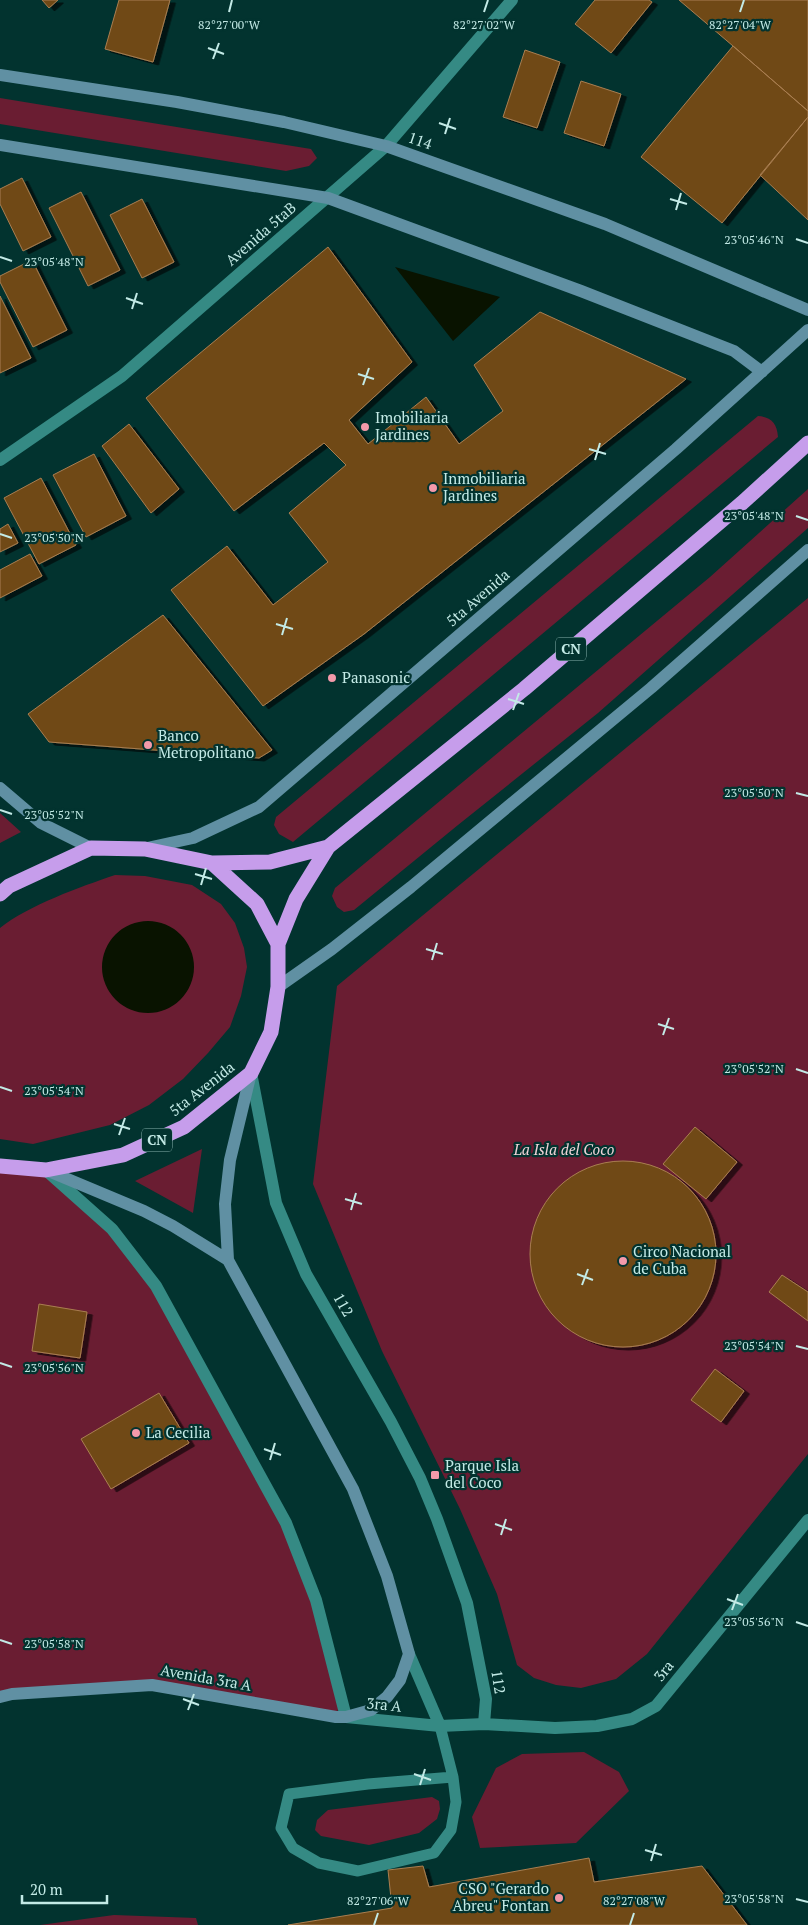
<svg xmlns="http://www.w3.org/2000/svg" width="808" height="1925" viewBox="0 0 808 1925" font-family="'PT Serif',serif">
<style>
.green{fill:#6a1d32}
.water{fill:#091300}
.building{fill:#704919;stroke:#a97e50;filter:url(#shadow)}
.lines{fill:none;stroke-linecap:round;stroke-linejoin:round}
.lane{stroke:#358a84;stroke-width:11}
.street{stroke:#358a84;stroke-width:12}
.secondary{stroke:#6090a3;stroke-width:12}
.highway{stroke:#c69deb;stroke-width:15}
.ticks{fill:none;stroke:#c3eae6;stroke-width:2}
.poi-dot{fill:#f39aaa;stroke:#02332f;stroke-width:2}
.labels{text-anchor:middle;stroke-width:4.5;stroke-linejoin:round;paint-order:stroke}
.shield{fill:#02332f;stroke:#89b3af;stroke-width:1}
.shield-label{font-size:14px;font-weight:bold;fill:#c3eae6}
.street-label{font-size:15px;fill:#c3eae6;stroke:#02332f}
.poi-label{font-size:15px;fill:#c3eae6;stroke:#02332f;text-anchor:start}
.park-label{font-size:15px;font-style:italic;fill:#efd3d7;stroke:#02332f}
.ticks-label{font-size:12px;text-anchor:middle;fill:#c3eae6;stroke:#02332f;stroke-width:4.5;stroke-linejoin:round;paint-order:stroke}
</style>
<defs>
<filter id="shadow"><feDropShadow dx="5.5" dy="3" stdDeviation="0" flood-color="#0009"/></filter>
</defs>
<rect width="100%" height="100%" fill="#02332f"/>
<path class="green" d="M0,98L311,149L317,158L309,166L286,171L0,124Z
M758,416C771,417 777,423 778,437L293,842L279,834L274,825L276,817Z
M808,489V528L598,713L458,825L354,910L344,912L337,907L332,896L335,888L710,577Z
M808,598V1454L647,1654L616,1679L581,1688L556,1685L534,1678L517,1665L497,1594L460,1509L382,1351L313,1184L337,986Z
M0,813L21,832L0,843Z
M115,875L145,876L192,885L221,904L235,923L244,948L247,967L241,996L230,1027L208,1053L183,1079L149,1105L110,1125L33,1144L0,1139V928C29,905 80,887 115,875Z
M202,1149L193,1213L135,1181Z
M0,1166L46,1170L112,1229L156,1286L286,1523L316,1600L339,1706L336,1717L152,1685L0,1697Z
M584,1752L619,1772L629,1791L576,1843L480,1848L472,1817L496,1768L522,1754Z
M432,1797L439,1801L440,1809L437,1819L419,1833L369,1845L321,1836L315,1830L317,1820L328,1810Z
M114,1915L196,1918L198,1925H40Z"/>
<path class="water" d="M395,267L500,297L453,341Z
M102 967a46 46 0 1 1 92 0a46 46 0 1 1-92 0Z"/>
<path class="building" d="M42,0H58L49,8Z
M119,0H170L153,62L105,49Z
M595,0H649L652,2L611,53L575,24Z
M679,0H808V111L733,46Z
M733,46L808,111V117L722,223L641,157Z
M525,50L560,62L537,128L503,117Z
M581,81L621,94L604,146L564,133Z
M808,117V220L760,175Z
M22,178L51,237L23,251L0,204V189Z
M81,192L120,270L88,286L49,208Z
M142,199L174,262L142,278L110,215Z
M328,247L412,362L349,420L368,444L426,397L459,444L503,411L474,365L540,312L686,379L364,634L263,706L171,590L227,546L273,605L328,562L289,513L346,465L324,443L234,511L146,398Z
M32,260L67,330L33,347L0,282V276Z
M0,296L31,358L0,373Z
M129,424L179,489L151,513L102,446Z
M94,454L126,516L86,537L53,475Z
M41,478L76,545L39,564L4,498Z
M8,524L18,543L0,552V529Z
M30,554L42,576L0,598V570Z
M163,615L272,750L259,758L49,742L28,714Z
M695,1127L737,1162L706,1199L663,1164Z
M530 1254a93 93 0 1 1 186 0a93 93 0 1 1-186 0Z
M782,1275L808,1292V1321L769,1292Z
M39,1304L87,1312L80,1358L32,1351Z
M715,1369L744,1391L721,1422L691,1400Z
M159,1393L189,1443L111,1489L81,1439Z
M589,1858L594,1882L702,1866L747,1925H288L392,1908L388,1870L423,1866L429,1887Z"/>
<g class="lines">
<path class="lane" d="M440,1726L453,1777L456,1802L451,1830L434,1853L358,1871L319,1863L293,1848L281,1828L289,1794L368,1784L453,1777"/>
<path class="street" d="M0,460L122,376L386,146L512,0
M251,1073L276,1203L306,1274L391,1422L420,1478L437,1519L467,1603L486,1699L484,1724
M48,1172L112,1229L156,1286L286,1523L316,1600L346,1717L440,1726L484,1724L555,1728L597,1726L632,1719L656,1706L808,1520
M409,1654L440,1726"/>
<path class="secondary" d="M0,75L177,102L284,122L386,146L605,224L808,310
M0,145L328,198L581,291L734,351L762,372
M0,788L41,823L91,848
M147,848L193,838L259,807L676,449L808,330
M278,987L332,949L411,887L651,688L808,550
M46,1170L144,1211L173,1226L228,1260
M0,1697L12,1694L152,1685L336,1717H346L371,1710L387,1697L400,1680L409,1654L387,1576L353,1489L228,1260L225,1204L230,1160L251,1073"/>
<path class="highway" d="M212,863L270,862L328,847
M0,894L9,886L91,848L145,849L212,863L257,904L278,944V987L271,1032L251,1073L184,1127L123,1155L46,1170L0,1166
M278,944L296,899L328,847L524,689L742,503L808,443"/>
</g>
<path class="ticks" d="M229,12L232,0M484,12L488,0M740,12L744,0M208,48L224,54M213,59L219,43M439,123L456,129M445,134L450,118M670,199L687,204M676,210L681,193M796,239L808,243M0,257L12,261M126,298L143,304M132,309L137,293M358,374L374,379M363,385L369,368M589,449L606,454M595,460L600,443M796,516L808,520M0,534L12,538M276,624L293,629M282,635L287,618M508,699L524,704M513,710L519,693M796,793L808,796M0,810L12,814M195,874L212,879M201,885L206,868M426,949L443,954M432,960L437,943M658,1024L674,1029M663,1035L669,1018M796,1069L808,1073M0,1087L12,1091M114,1124L130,1129M119,1135L125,1118M345,1199L362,1204M351,1210L356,1193M577,1274L593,1280M582,1285L588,1269M796,1346L808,1349M0,1363L12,1367M264,1449L281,1455M270,1460L275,1443M495,1524L512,1530M501,1535L506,1519M727,1599L743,1605M732,1610L738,1594M796,1622L808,1626M0,1640L12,1644M183,1699L199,1705M188,1710L194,1694M414,1774L431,1780M420,1785L425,1769M645,1850L662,1855M651,1861L656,1844M796,1899L808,1902M374,1925L378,1913M630,1925L634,1913"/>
<g class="poi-dot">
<circle cx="365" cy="427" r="5"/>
<circle cx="433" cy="488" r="5"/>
<circle cx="332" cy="678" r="5"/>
<circle cx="148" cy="745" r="5"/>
<circle cx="623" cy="1261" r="5"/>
<circle cx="136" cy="1433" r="5"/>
<rect x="430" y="1470" width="10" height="10" rx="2.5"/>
<circle cx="559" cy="1898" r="5"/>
</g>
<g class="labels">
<g class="shield">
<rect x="556" y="637.5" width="30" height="23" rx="4"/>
<rect x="142" y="1128.5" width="30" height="23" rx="4"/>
</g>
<g class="shield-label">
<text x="571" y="654">CN</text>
<text x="157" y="1145">CN</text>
</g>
<g class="street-label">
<text transform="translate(420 141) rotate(19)" y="5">114</text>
<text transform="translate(261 234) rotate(-41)" y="5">Avenida 5taB</text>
<text transform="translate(478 598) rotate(-41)" y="5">5ta Avenida</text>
<text transform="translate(202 1089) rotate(-38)" y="5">5ta Avenida</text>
<text transform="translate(343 1305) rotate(60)" y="5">112</text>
<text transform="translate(664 1671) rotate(-51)" y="5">3ra</text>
<text transform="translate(206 1678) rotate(10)" y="5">Avenida 3ra A</text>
<text transform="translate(498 1682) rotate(81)" y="5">112</text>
<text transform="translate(384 1705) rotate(6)" y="5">3ra A</text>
</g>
<g class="poi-label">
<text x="375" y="423">Imobiliaria<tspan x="375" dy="17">Jardines</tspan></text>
<text x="443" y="484">Inmobiliaria<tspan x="443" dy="17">Jardines</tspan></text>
<text x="342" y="683">Panasonic</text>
<text x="158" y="741">Banco<tspan x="158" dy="17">Metropolitano</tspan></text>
<text x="633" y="1257">Circo Nacional<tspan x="633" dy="17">de Cuba</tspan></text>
<text x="146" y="1438">La Cecilia</text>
<text x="445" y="1471">Parque Isla<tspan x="445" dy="17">del Coco</tspan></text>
<text x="549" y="1894" text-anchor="end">CSO "Gerardo<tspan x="549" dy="17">Abreu" Fontan</tspan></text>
</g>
<g class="park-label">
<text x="564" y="1155">La Isla del Coco</text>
</g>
</g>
<g class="ticks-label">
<text x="229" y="29">82°27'00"W</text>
<text x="484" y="29">82°27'02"W</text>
<text x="740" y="29">82°27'04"W</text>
<text x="754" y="244">23°05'46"N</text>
<text x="54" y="266">23°05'48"N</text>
<text x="754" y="520">23°05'48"N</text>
<text x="54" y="542">23°05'50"N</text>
<text x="754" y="797">23°05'50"N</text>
<text x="54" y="819">23°05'52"N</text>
<text x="754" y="1073">23°05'52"N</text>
<text x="54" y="1095">23°05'54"N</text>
<text x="754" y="1350">23°05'54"N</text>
<text x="54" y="1372">23°05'56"N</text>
<text x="754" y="1626">23°05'56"N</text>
<text x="54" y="1648">23°05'58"N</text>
<text x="754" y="1903">23°05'58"N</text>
<text x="378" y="1905">82°27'06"W</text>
<text x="634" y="1905">82°27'08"W</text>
</g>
<path d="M22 1895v8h85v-8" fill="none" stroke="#c3eae6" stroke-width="2.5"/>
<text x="30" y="1895" font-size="15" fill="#c3eae6" stroke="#02332f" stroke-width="4" paint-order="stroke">20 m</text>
</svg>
